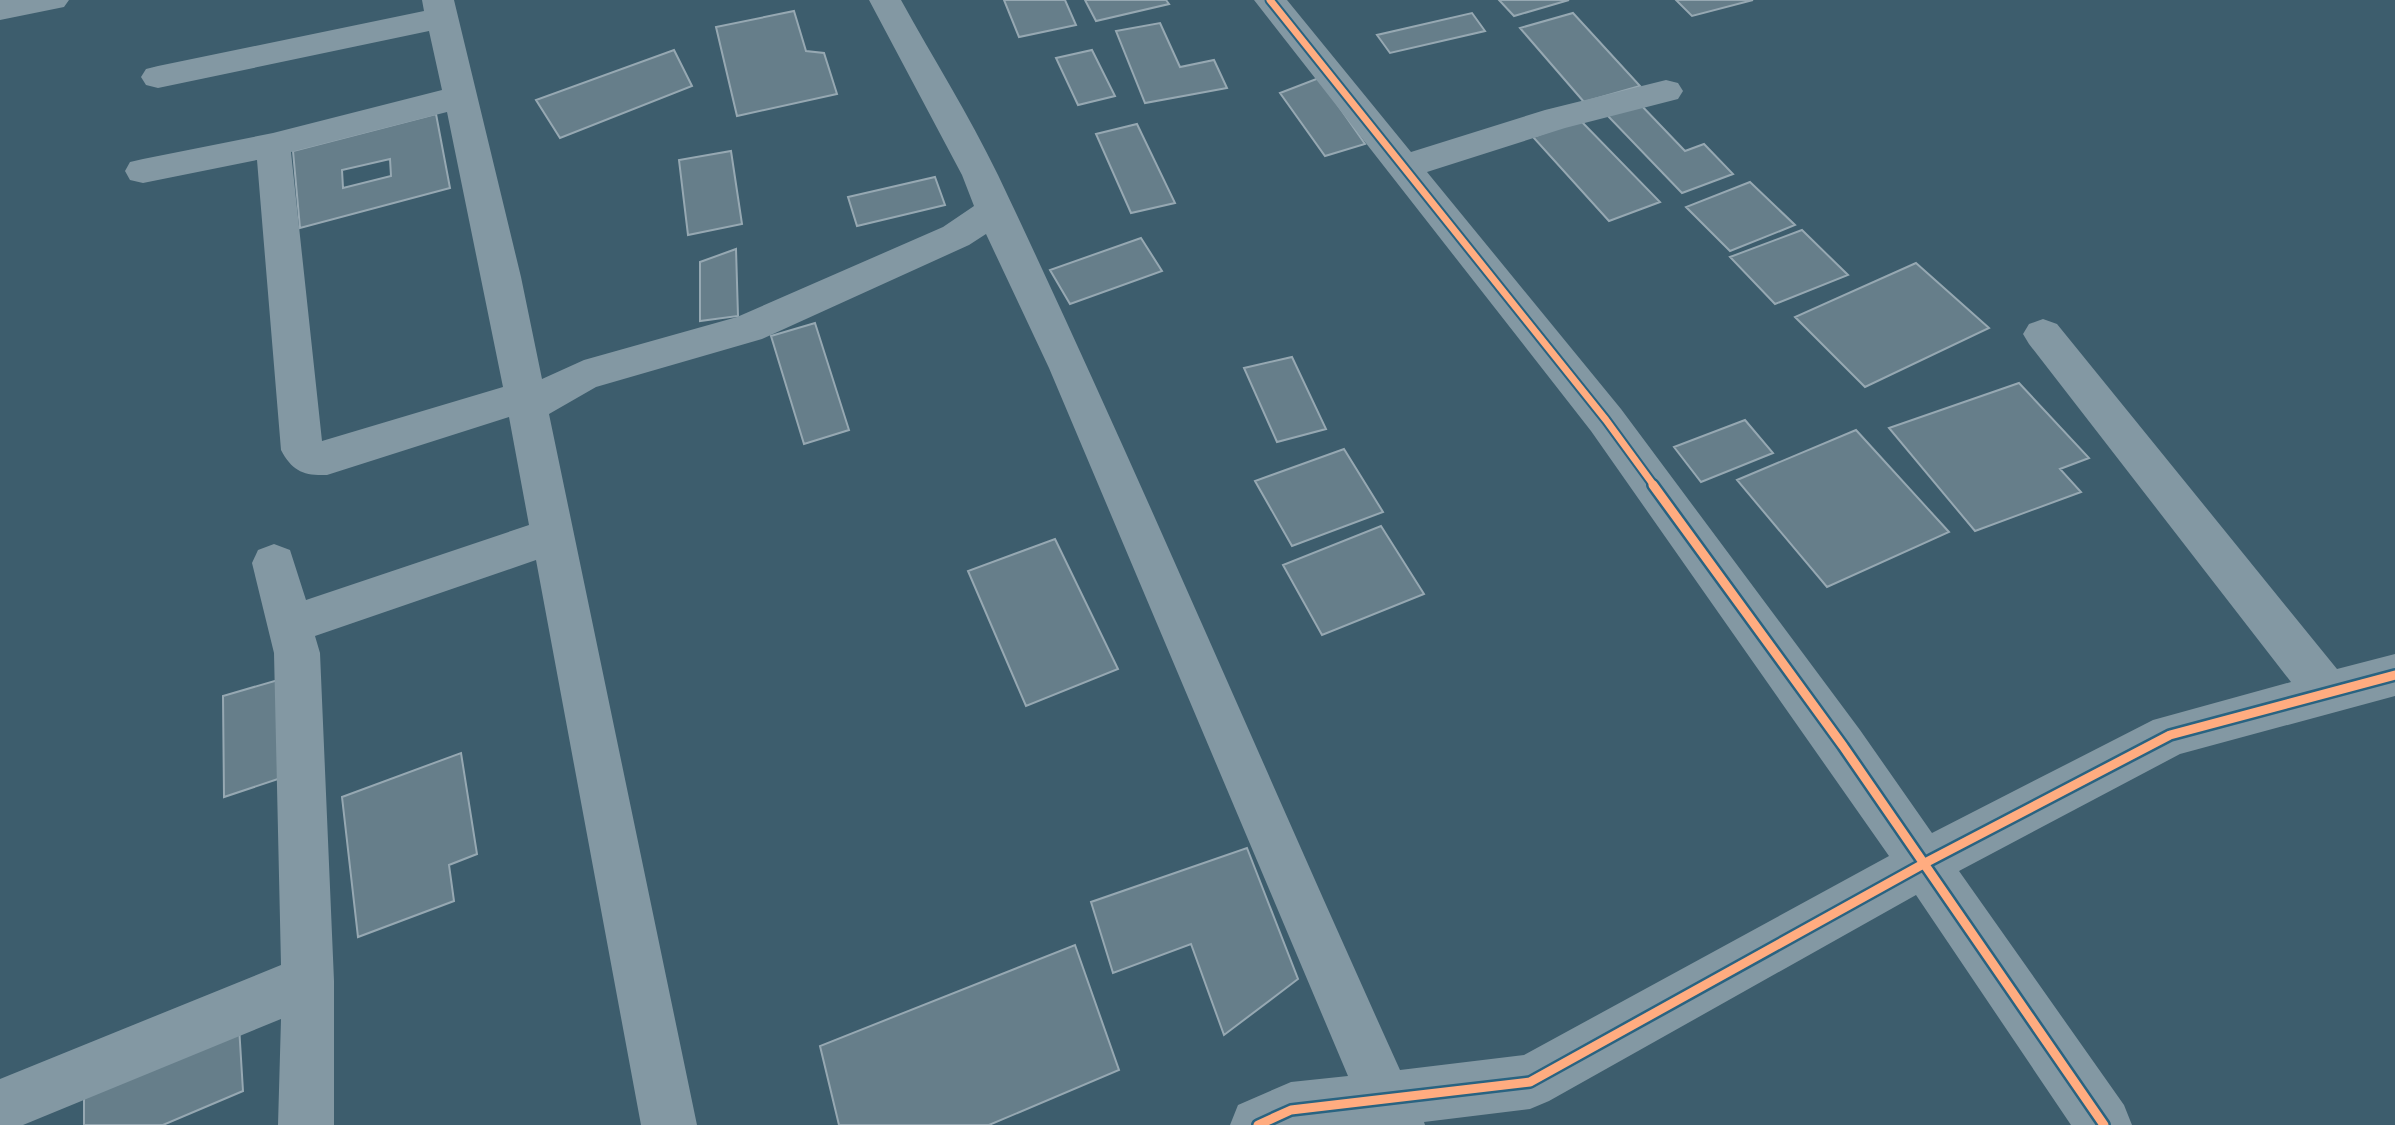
<svg xmlns="http://www.w3.org/2000/svg" width="2395" height="1125" viewBox="0 0 2395 1125" font-family="'Noto Sans',sans-serif">
<style>
.building{fill:#667e8a;stroke:#96a8b2;stroke-width:2;fill-rule:evenodd}
.lines{fill:none;stroke-linecap:round;stroke-linejoin:round}
.minor{fill:#8398a3;fill-rule:evenodd}
.cycleway-far1-casing{stroke:#296381;stroke-width:11}
.cycleway-casing{stroke:#296381;stroke-width:14}
.cycleway-far1{stroke:#ffac80;stroke-width:7}
.cycleway{stroke:#ffac80;stroke-width:9}
</style>
<rect width="100%" height="100%" fill="#3d5d6d"/>
<path class="building" d="M1004,0H1065L1076,25L1019,37Z
M1085,0H1166L1169,4L1096,21Z
M1499,0H1569L1514,16Z
M1676,0H1753L1692,16Z
M794,11L806,51L824,53L837,94L737,116L716,27Z
M1472,13L1485,31L1390,53L1377,35Z
M1573,13L1640,86L1584,102L1520,28Z
M1160,23L1180,67L1214,60L1227,88L1145,103L1116,31Z
M674,50L692,86L560,138L536,100Z
M1092,50L1115,96L1078,105L1056,58Z
M1319,78L1365,144L1325,156L1280,93Z
M1639,103L1685,151L1704,144L1733,174L1682,193L1606,114Z
M436,114L450,188L300,228L293,151ZM390,159L391,176L343,188L342,170Z
M1580,120L1660,202L1609,221L1533,137Z
M1137,124L1175,203L1131,213L1096,134Z
M731,151L742,224L688,235L679,160Z
M935,177L945,205L857,226L848,197Z
M1750,182L1795,225L1730,251L1686,207Z
M1802,230L1848,275L1775,304L1730,257Z
M1141,238L1162,271L1070,304L1050,270Z
M736,249L738,316L700,321V262Z
M1916,263L1989,328L1865,387L1795,317Z
M815,323L849,430L804,444L771,336Z
M1292,357L1326,429L1277,442L1244,368Z
M2019,383L2089,458L2060,469L2081,492L1975,531L1889,428Z
M1745,420L1773,453L1701,482L1674,447Z
M1856,430L1949,532L1827,587L1737,480Z
M1344,449L1383,512L1292,546L1255,481Z
M1381,526L1424,594L1322,635L1283,565Z
M1055,539L1118,669L1026,706L968,571Z
M278,680L281,778L224,797L223,696Z
M461,753L477,854L449,865L454,901L358,937L342,797Z
M1247,848L1298,979L1224,1035L1191,944L1113,973L1091,902Z
M1075,945L1119,1070L989,1125H839L820,1046Z
M239,1026L243,1091L163,1125H84V1089Z"/>
<g class="lines">
<path class="minor" d="M0,0H69L64,7L0,20Z
M422,0H454L521,277L542,379L584,360L737,317L943,227L974,206L962,175L869,0H901C933,58 969,115 998,175C1138,470 1265,772 1400,1070L1524,1055L1889,856L1591,431L1254,0H1287L1411,152L1545,110L1666,80L1678,83L1683,91L1678,99L1565,128L1427,172L1621,409L1860,730L1932,833L2153,720L2291,682L2029,344L2023,334L2029,324L2043,319L2057,324L2337,669L2395,654V696L2180,754L1959,871L2124,1105L2132,1125H2071L1916,895L1549,1101L1530,1109L1424,1122L1425,1125H1230L1238,1105L1291,1082L1348,1076L1049,368L986,234L969,245L762,339L596,387L549,414L697,1125H641L536,560L315,636L320,653L334,981V1125H278L281,1019L23,1125H0V1079L281,965L274,653L252,563L258,550L274,544L290,550L306,600L529,525L509,417L327,475C304,476 292,471 281,450L257,160L143,183L130,180L125,171L130,162L143,159L273,133L442,90L429,31L158,88L146,85L141,77L146,69L158,66L424,11ZM447,112L503,387L322,441L291,152Z"/>
<defs>
<path id="cycleway-far1" d="M1270,0L1606,420L1655,487"/>
<path id="cycleway" d="M1653,485L1843,746L2104,1125
M1258,1125L1291,1110L1530,1082L1925,863L2170,735L2395,675"/>
</defs>
<use href="#cycleway-far1" class="cycleway-far1-casing"/>
<use href="#cycleway" class="cycleway-casing"/>
<use href="#cycleway-far1" class="cycleway-far1"/>
<use href="#cycleway" class="cycleway"/>
</g>
</svg>
